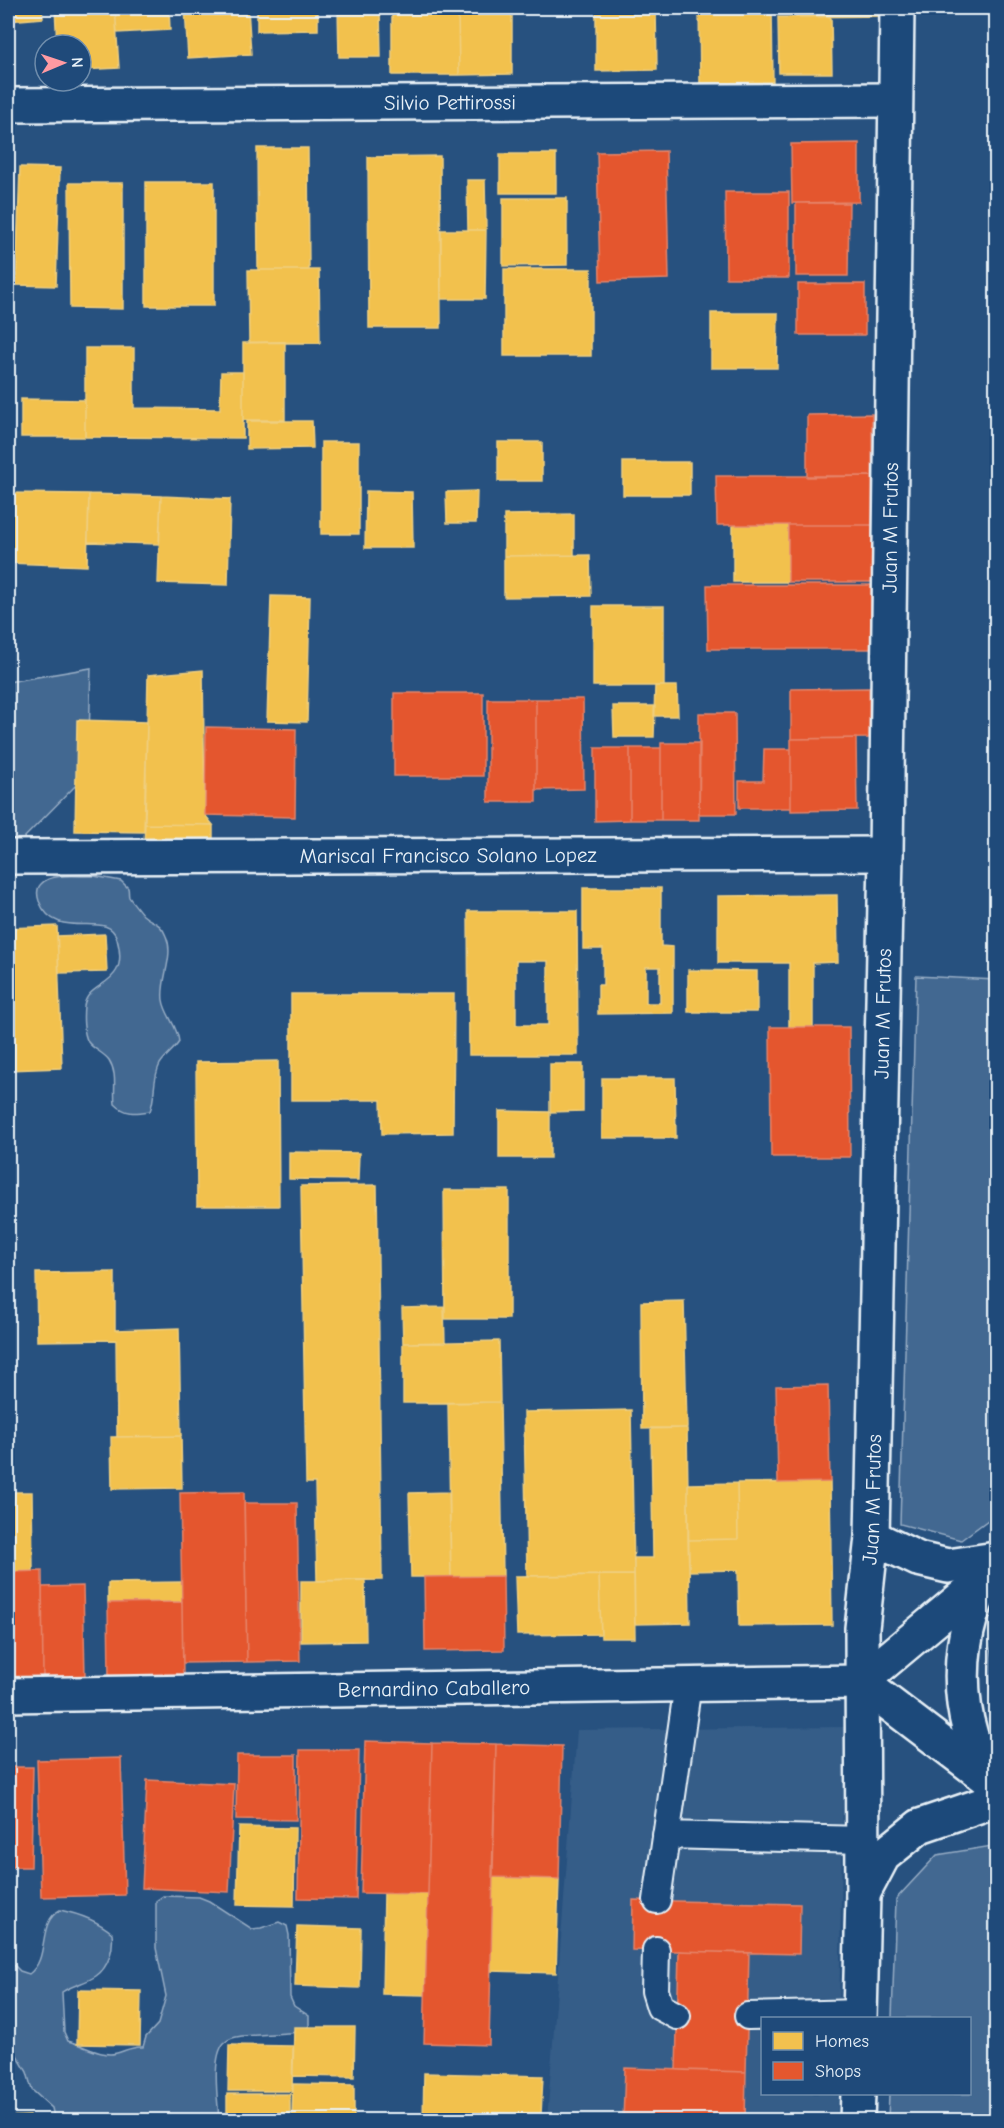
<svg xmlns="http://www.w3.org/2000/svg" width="1004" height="2128" viewBox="0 0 1004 2128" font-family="'Comic Neue',sans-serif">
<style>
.built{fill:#355d88}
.green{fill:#436891;stroke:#96acc4;stroke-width:1.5}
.homes{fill:#f2c14e;stroke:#efcf81;stroke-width:1.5;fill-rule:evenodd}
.shops{fill:#e4572e;stroke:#e5856b;stroke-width:1.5}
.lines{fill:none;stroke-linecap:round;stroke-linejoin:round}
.lane-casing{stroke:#e8f1f8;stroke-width:30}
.street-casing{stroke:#e8f1f8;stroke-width:38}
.highway-casing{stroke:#e8f1f8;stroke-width:38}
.lane{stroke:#1f4a7a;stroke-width:26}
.street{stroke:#1f4a7a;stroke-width:33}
.highway{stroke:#1f4a7a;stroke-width:33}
.labels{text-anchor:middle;stroke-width:6;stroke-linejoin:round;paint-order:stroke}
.street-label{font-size:21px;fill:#e8f1f8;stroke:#1f4a7a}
</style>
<rect width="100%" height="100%" fill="#27517f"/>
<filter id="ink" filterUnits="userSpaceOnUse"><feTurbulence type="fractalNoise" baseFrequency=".0167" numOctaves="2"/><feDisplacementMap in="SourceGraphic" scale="12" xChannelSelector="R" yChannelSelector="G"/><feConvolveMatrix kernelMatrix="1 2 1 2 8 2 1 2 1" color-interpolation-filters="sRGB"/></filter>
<g filter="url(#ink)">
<path class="built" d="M844,1727L839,2018H762V2094H838L837,2120H547L577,1730Z"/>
<path class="green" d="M91,668L88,773L16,846L8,845V682Z
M94,876L121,881L128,888C129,891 128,894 129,897C130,899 142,914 143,915C153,924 160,921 166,936C175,956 160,979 163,1000C165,1015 178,1026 179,1042C174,1050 165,1056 160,1064C152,1079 156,1096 150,1111C136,1113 126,1115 115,1104C113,1089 118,1074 109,1060C104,1053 93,1049 88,1042C83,1033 83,1016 84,1006C88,979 131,988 117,939C109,907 56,945 39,901C37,895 37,888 41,884C52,872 80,877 94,876Z
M916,976L996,980V1511L992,1517L961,1540L900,1524Z
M996,1629V1723C988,1691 986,1660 996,1629Z
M992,1846L996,1857V2120H888L889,2094H970V2018H892L896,1899L937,1855Z
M163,1896L199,1897L209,1901L252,1929L261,1928L279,1922L287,1926L289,1935L290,1997L294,2006L309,2016V2026L302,2032L242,2036C235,2037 229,2038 224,2043C211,2058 218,2101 219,2120H58L54,2117L52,2108L32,2090L27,2072L8,2040V1959L20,1971L29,1974C51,1958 36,1923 60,1910C79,1914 98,1921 112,1933C114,1948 109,1967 96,1976C86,1983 72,1985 62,1992L64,2032L68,2041C83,2045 95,2054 110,2054C121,2054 129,2046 143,2047L146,2037L158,2024L166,1996L156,1948V1901Z"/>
<path class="homes" d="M8,8H42L43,18L8,21Z
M55,8H115L119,68L81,70V45H57Z
M115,8H169L170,30L117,33Z
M185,8H248L251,54L188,58Z
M257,8H318V30L257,31Z
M338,8H380L381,57H339Z
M392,8H458L459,75H392Z
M458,8H512V74L459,75Z
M596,8H656L657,70L596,71Z
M699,8H772L773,84L700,85Z
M796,8H884V16L796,17Z
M778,17H831L832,73H779Z
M8,145H11L10,170L8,169Z
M257,148H308L309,270H258Z
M500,154H556V193H500Z
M440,156L441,328H369L368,157Z
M20,167L60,168L56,286L16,285Z
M8,169L10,170L8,258Z
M467,180H485L486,230H468Z
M146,182H214V306H146Z
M69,183H123V309L70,308Z
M503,198H567V265L503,266Z
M441,230H486L485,299H441Z
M504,269H591V356H504Z
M248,270H319L320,343L249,342Z
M711,313H778L777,368H711Z
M285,342V420H243V343Z
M85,348H134V408L220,409L221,372H243V438L85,437Z
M21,399L85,400V437H21Z
M247,421H312L313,448L247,449Z
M321,442H359V534H321Z
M498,442H542V481H498Z
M623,462H690V495H623Z
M366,491L412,492L413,548H365Z
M477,491L476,523H447L446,492Z
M8,493L89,494L87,566L8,563Z
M89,494L161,496L159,544L88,542Z
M161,496L230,499L228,585L158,583Z
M574,514V555L504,556V515Z
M733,525H788V582H733Z
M590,555L591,596L504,597V556Z
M271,596L310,597L307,722L267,721Z
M593,606H664V686H593Z
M203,670L205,815L213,825L145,824L148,675Z
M655,686H677L678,716H654Z
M613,706H655L654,737H614Z
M77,720L147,722L144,832L75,831Z
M145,824L213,825V846L144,844Z
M583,888H661V946L673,947V1013L598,1014V985H603V949H583ZM646,967H660V1003H646Z
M837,895L838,962L813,963V1027H789V963H718V896Z
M468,911H577L578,1055H469ZM516,961H548V1025H516Z
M57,926L62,1068L8,1070V928Z
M105,934L107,972L59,973L57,936Z
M688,970L757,971V1012H688Z
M291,994H454L453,1133L382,1134L381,1100H291Z
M278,1061L279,1206H197L196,1062Z
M550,1064H583V1111L550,1112Z
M602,1078H675L676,1138H602Z
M499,1111L550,1112V1158H499Z
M289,1152L359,1153L358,1180L289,1179Z
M377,1185L382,1580L317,1581L315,1483H306L301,1186Z
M444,1190H509V1319H445Z
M115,1272V1330L179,1328L181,1436L117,1437L116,1340L37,1341L36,1273Z
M684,1301L687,1428L642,1429L641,1302Z
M444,1307L445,1343H403L402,1308Z
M499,1341L500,1402L403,1403V1343Z
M500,1402L503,1576L451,1577L448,1403Z
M631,1410L634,1575L527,1576L524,1412Z
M651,1428H687L690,1623L635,1624L634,1558H653Z
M181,1436L182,1488L112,1489L111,1437Z
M830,1482L832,1625L739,1626L738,1570L689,1571L688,1540L738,1539L737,1483Z
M737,1483L738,1539L688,1540V1484Z
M8,1492H32L33,1571L8,1572Z
M449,1492L451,1577H411L409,1493Z
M599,1575L601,1634L517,1635L515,1576Z
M599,1575H634L635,1638H601Z
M365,1580L366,1641L301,1642V1581Z
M182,1582V1602L108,1603V1583Z
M239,1827L295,1828L294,1906L237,1905Z
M492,1877L559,1879L556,1973L491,1971Z
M384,1893L428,1894L425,1995L382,1994Z
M297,1926L361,1928L360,1988L295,1986Z
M78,1990L141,1991L140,2045L77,2044Z
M294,2027H355L354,2077L293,2076Z
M229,2045L293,2046L292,2091H228Z
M424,2073L543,2076L541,2115L492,2113V2120H423Z
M293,2084L354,2085V2120H292Z
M227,2094H290V2120H227Z
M30,2116V2120H8V2117Z"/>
<path class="shops" d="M859,143V202L792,203L791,144Z
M666,151L669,279L600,281L597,152Z
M725,192H789V278H726Z
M796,203H849L848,276H796Z
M798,284H865V335H798Z
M872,414V476L807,477V415Z
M716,476H872V525H717Z
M788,525H872L873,582H788Z
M707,585H871V649H708Z
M869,688V738L791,739V689Z
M394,693H483V776H394Z
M488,699H536V802H488Z
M536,699H583L584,789L536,790Z
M699,713H735L736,814H699Z
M206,727L296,729L295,817L205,815Z
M856,738L857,810L791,811V739Z
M661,743H700L699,820H661Z
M595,748H630V820L595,821Z
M630,748H661V820H630Z
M764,749H791V808H739V781H763Z
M770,1027H849L850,1157H771Z
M828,1385L830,1482L778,1483L776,1386Z
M244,1492L247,1662L183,1663L180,1493Z
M244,1503H297L300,1661L247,1662Z
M42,1571L43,1677L8,1678V1572Z
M503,1576L504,1650L425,1651L424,1577Z
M83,1586L85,1676L43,1677L42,1587Z
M182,1602L183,1677L109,1679L108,1603Z
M365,1741L432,1743L428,1894L361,1893Z
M432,1743L496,1744L489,2045L424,2043Z
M496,1744L562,1746L559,1879L492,1877Z
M300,1750H359L356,1899L298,1898Z
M237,1755H296V1820L236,1819Z
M121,1758L125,1895L41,1897L37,1760Z
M8,1767H33L31,1867H8Z
M147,1780L234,1784L229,1892L142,1888Z
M633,1900L800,1904L799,1954L632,1950Z
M679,1951L749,1953L746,2072L676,2070Z
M625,2068L746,2072L745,2120H623Z"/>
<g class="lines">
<defs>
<path id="lane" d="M666,1835L863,1840
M657,1900L688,1684
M656,1950L655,1991L660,2007L677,2016
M748,2016L860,2013"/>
<g id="street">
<path id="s1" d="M8,105L894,100"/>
<path id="s2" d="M8,857L886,854"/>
<path id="s3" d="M860,2018L863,1894L862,1628L872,1537L886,854L897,8"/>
<path d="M857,2120L858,2094"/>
</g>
<g id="highway">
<path d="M872,1537L918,1559L948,1566L996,1559"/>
<path d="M996,1564C951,1631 951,1721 996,1787"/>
<path d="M861,1682L983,1580"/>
<path d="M861,1682L986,1777"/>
<path id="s4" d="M8,1695L861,1682"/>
<path d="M863,1894L883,1856L920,1826L996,1800"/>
</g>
</defs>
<use href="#lane" class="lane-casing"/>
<use href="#street" class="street-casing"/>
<use href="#highway" class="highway-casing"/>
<use href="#lane" class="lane"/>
<use href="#street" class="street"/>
<use href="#highway" class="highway"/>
</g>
</g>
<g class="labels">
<g class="street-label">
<text dy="7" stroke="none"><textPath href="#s1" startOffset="442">Silvio Pettirossi</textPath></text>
<text dy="7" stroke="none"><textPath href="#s3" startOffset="1491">Juan M Frutos</textPath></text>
<text dy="7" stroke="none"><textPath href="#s2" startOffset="440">Mariscal Francisco Solano Lopez</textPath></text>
<text dy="7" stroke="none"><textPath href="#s3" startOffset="1005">Juan M Frutos</textPath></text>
<text dy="7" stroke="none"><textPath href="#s3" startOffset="519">Juan M Frutos</textPath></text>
<text dy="7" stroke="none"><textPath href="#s4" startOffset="426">Bernardino Caballero</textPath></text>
</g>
</g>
<rect width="1004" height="2128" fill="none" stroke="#1f4a7a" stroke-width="30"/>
<rect x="15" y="15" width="974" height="2098" fill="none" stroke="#e8f1f8" stroke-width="2" filter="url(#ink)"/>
<rect x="761" y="2017" width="210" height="78" fill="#1f4a7a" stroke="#6f8dac" stroke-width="1.5"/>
<rect x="773" y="2032" width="30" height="18" fill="#f2c14e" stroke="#6f8dac" stroke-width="1.5"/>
<text x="815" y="2047" font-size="18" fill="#e8f1f8">Homes</text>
<rect x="773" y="2062" width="30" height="18" fill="#e4572e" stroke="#6f8dac" stroke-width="1.5"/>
<text x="815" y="2077" font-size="18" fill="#e8f1f8">Shops</text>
<g transform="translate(63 63) rotate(88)"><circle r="28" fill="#1f4a7a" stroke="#6f8dac" stroke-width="1.5"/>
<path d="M0-4.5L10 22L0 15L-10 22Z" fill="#ff9aa2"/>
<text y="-9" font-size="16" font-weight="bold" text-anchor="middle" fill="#e8f1f8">N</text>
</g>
</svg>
